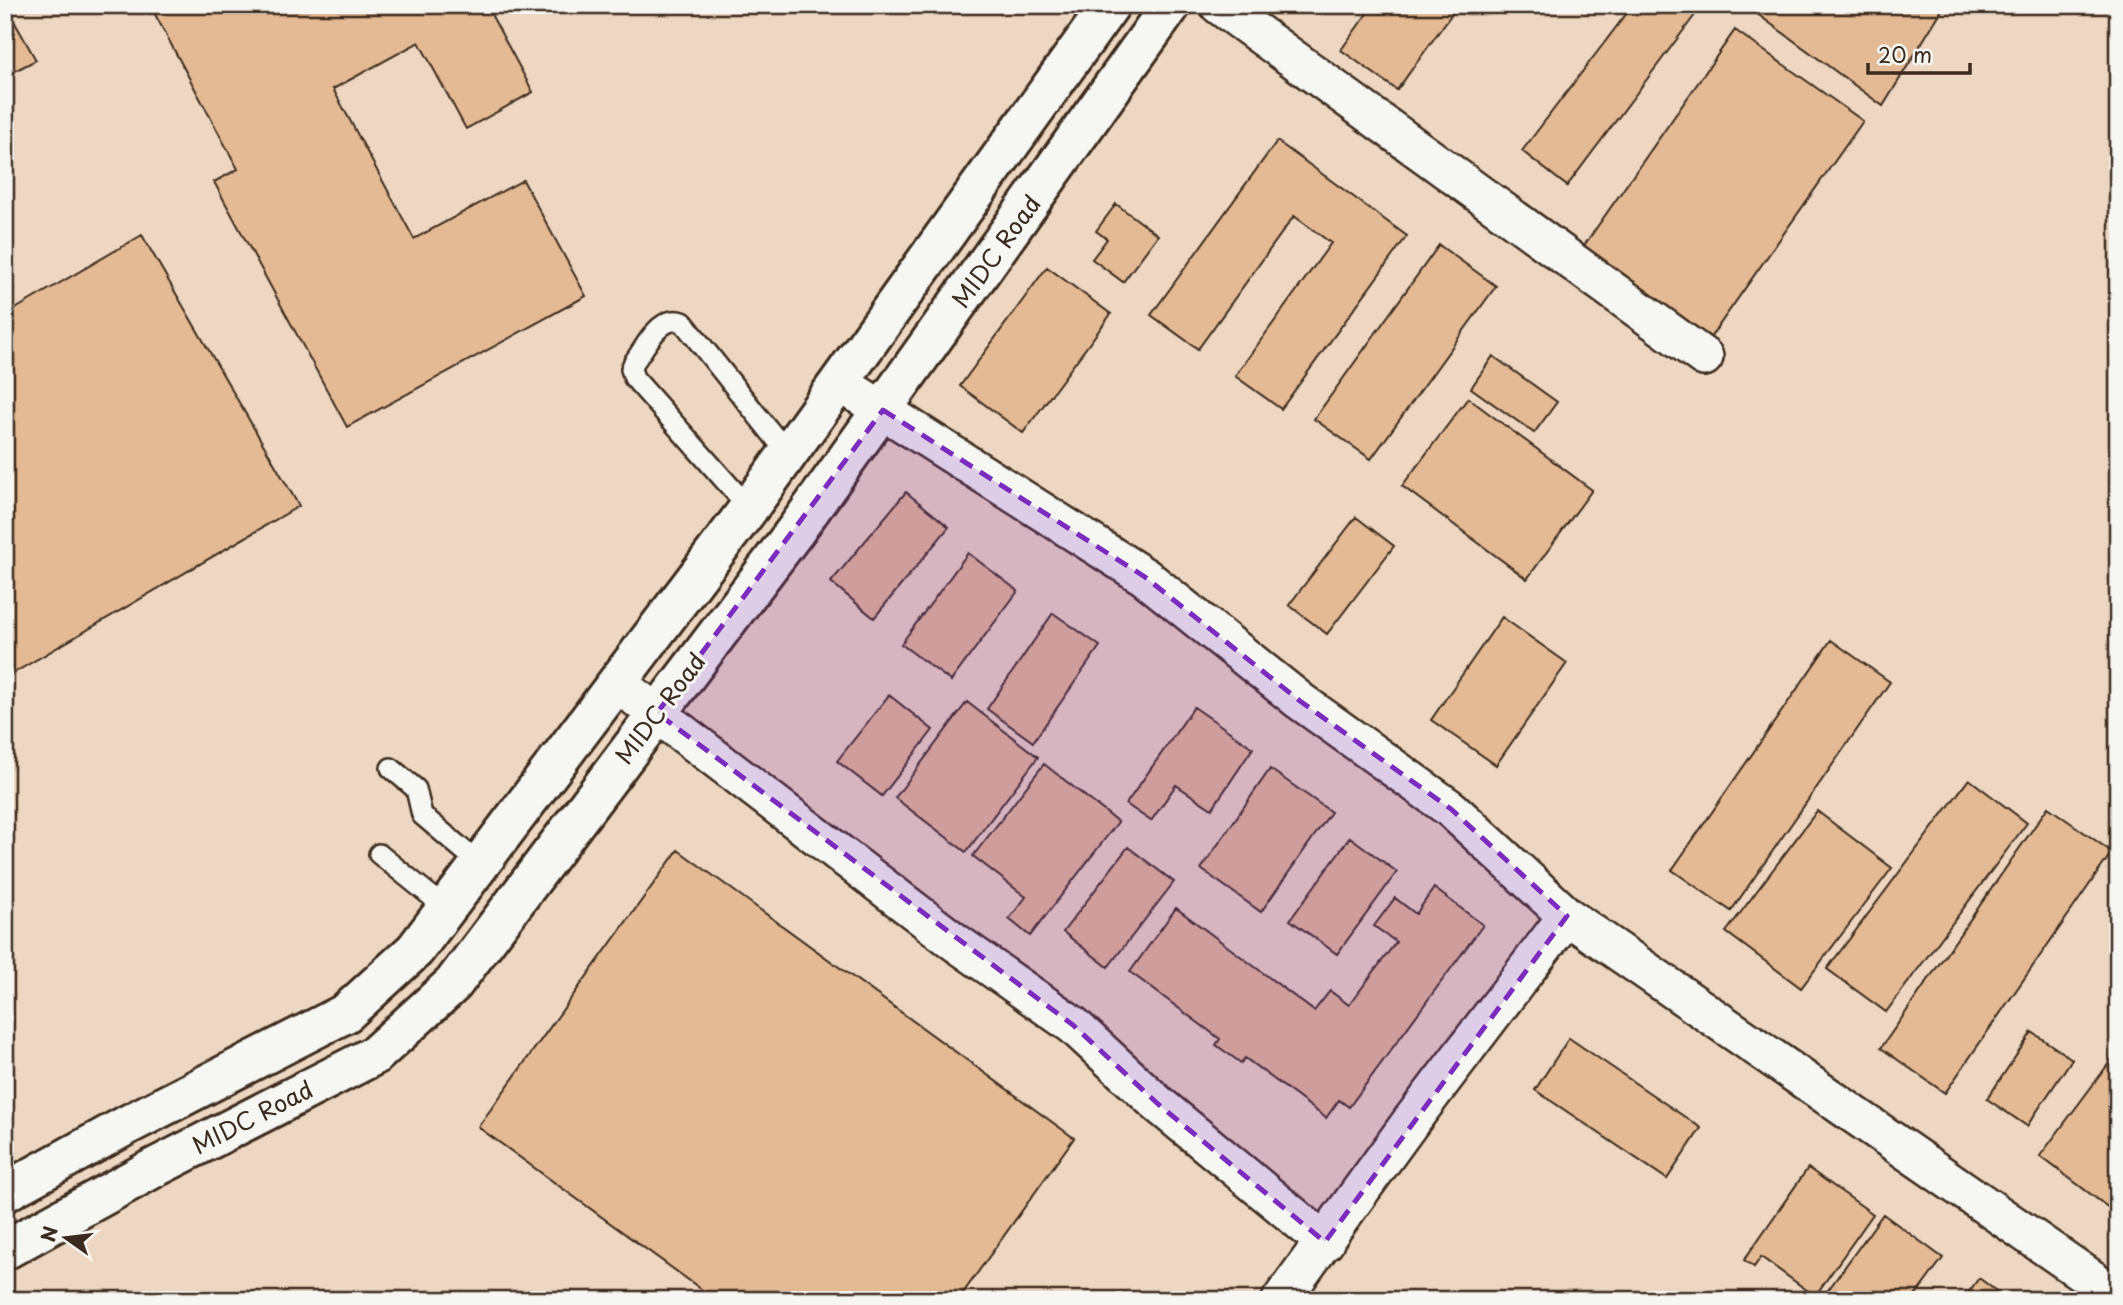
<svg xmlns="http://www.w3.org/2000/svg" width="2123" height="1305" viewBox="0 0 2123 1305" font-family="'Playpen Sans',sans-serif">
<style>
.built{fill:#edd7c2}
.building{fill:#e4ba94;stroke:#3b2a1e;stroke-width:2}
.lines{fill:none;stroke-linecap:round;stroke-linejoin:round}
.lane-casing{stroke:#3b2a1e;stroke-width:24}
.street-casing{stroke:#3b2a1e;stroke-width:42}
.primary-casing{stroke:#3b2a1e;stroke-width:44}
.lane{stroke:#f6f6f2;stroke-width:19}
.street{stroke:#f6f6f2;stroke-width:37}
.primary{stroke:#f6f6f2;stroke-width:38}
.marked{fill:#7b2cbf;fill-opacity:0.2;stroke:#7b2cbf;stroke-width:5;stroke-dasharray:14 9;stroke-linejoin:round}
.labels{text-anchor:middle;stroke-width:6;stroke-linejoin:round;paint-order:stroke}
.street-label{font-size:24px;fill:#3b2a1e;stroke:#f6f6f2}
</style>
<rect width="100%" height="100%" fill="#f1e4d6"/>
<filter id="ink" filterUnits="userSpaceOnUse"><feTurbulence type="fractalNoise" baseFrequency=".0143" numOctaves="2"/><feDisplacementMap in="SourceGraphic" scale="14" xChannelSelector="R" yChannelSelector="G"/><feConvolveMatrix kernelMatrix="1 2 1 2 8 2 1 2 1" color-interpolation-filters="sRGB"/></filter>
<g filter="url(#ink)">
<path class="built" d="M5,5H2118V1300H5Z"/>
<path class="building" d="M5,5L36,60L5,76Z
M150,5H486L533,92L466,129L419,42L333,89L414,239L523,180L586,296L347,427L214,182L238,169Z
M1373,5H1458L1397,90L1341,50Z
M1633,5H1683L1695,15L1567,186L1522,151Z
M1745,5H1945L1883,106Z
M1735,30L1863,121L1710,338L1583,247Z
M1277,141L1407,236L1281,409L1235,376L1331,243L1294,216L1198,349L1151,315Z
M1116,204L1158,235L1123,282L1092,259L1107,239L1096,231Z
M142,235L299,506L5,678V315Z
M1439,245L1496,286L1371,459L1314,419Z
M1047,267L1111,314L1023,433L960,386Z
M1493,356L1557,402L1534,433L1471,388Z
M1468,398L1592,490L1527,579L1402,486Z
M906,492L949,527L874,618L831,582Z
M1356,517L1394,546L1327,634L1289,605Z
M968,553L1018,591L951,681L901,644Z
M1053,613L1100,646L1033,742L987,709Z
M1502,617L1567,663L1496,765L1431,720Z
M1831,640L1890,682L1731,911L1672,870Z
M889,695L933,730L882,796L837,761Z
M967,702L1038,757L966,852L895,798Z
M1194,707L1253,748L1212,809L1176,785L1151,821L1126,804Z
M1044,764L1118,822L1030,936L1009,919L1026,897L973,856Z
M1270,769L1331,812L1261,912L1201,869Z
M1969,779L2027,823L1886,1012L1827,969Z
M2048,807L2112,852L1945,1093L1881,1048Z
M1817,811L1892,868L1801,988L1726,932Z
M1350,837L1397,872L1337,954L1290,920Z
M1128,847L1174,882L1108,967L1063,932Z
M678,850L1074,1138L958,1300H716L478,1127Z
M1434,888L1483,925L1349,1107L1339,1100L1326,1118L1245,1058L1241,1063L1216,1045L1220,1039L1130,972L1176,908L1314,1011L1330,991L1349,1005L1396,942L1374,926L1395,898L1416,914Z
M2032,1032L2072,1059L2027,1126L1987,1099Z
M1569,1038L1701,1128L1667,1179L1535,1090Z
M2118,1051V1204L2113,1211L2040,1156Z
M1808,1168L1873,1214L1815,1296L1761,1257L1754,1267L1744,1260Z
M1883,1214L1943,1258L1912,1300H1821Z
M1979,1278L2008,1300H1963Z"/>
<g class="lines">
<defs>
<path id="lane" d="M749,508L634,378L631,369L634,362C647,345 660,314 683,322L788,454
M391,768L416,789L422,815L481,865
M379,854L447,909"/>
<path id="street" d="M1219,5L1704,357
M840,383L1145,577L1300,701L1451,809L1567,916L1412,1120L1281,1300
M617,683L955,942L1073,1025L1158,1104L1325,1242
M1567,916L2118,1297"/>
<path id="primary" d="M5,1192L129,1124L346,1013L415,950L749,508L1110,5
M5,1250L152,1169L375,1055L453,984L796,530L1171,5"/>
</defs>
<use href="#lane" class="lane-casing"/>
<use href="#street" class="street-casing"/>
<use href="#primary" class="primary-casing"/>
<use href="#lane" class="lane"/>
<use href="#street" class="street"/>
<use href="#primary" class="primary"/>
</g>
</g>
<path class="marked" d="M883,410L1145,577L1300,701L1451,809L1567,916L1325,1242L1158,1104L1073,1025L657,713Z"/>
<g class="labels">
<g class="street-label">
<text transform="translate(997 252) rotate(-54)" y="8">MIDC Road</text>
<text transform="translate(661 709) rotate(-53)" y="8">MIDC Road</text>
<text transform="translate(253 1118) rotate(-27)" y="8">MIDC Road</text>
</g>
</g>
<rect width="2123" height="1305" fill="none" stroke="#f6f6f2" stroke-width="28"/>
<rect x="14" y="14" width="2095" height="1277" fill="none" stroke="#3b2a1e" stroke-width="2.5" filter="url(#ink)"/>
<g transform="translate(66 1238) rotate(284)" stroke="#f6f6f2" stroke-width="5" paint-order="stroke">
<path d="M0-5L12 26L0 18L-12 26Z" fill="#3b2a1e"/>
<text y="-10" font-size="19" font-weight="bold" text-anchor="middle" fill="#3b2a1e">N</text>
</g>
<path d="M1868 63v10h102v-10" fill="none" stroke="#3b2a1e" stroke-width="3.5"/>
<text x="1878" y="63" font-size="21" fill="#3b2a1e" stroke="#f6f6f2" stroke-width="5" paint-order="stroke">20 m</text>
</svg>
